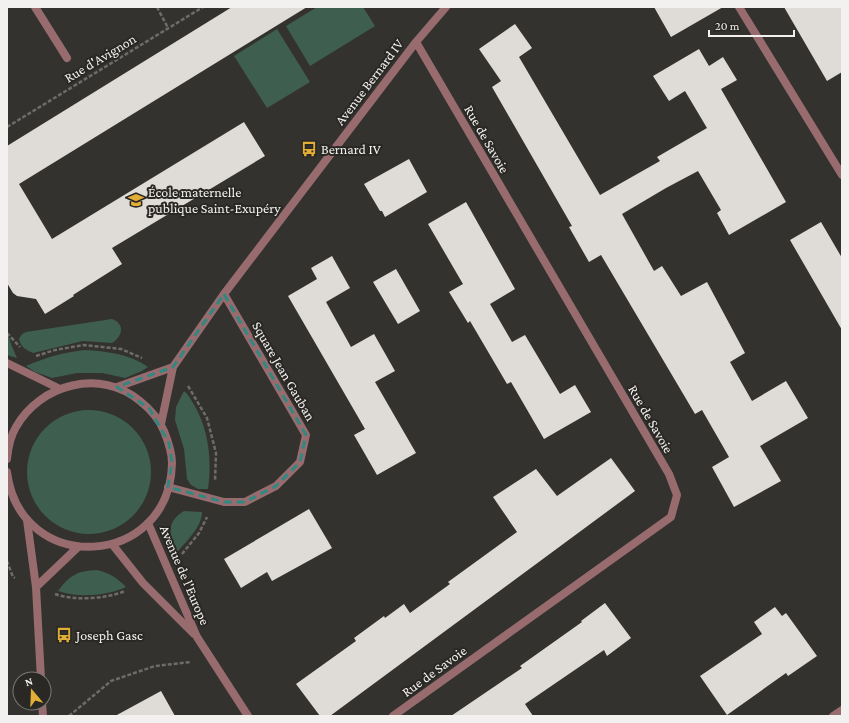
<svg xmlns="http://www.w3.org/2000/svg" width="849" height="723" viewBox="0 0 849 723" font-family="'Crimson Pro',serif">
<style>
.green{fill:#3e5e4f}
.building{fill:#dfdcd7}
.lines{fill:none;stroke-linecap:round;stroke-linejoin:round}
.path{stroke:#6e6c68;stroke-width:2.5;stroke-dasharray:4 2;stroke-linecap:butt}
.service{stroke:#986c6f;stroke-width:8}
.minor{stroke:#986c6f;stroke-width:8}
.tertiary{stroke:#986c6f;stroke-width:8}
.marked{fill:none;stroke:#318881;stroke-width:3;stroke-dasharray:8 5;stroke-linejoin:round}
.labels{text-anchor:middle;stroke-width:4;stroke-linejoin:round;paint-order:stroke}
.street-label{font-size:14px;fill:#f3f1ef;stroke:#2a2825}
.poi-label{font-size:14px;fill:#f3f1ef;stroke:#2a2825;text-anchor:start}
</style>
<rect width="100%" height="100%" fill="#34322e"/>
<path class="green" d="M317,7H363L375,26L310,66L286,26Z
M277,29L310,82L267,108L234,56Z
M112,319C126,324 122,337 112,343L83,341L33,353C26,350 21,347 19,339L22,334L26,332Z
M7,329L11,344L17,358L7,355Z
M84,350C106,351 130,354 148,367L142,371L125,378L102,373H77L52,378L35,372L26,366C47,357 61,353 84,350Z
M184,391C188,394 190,398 193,403C209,429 212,460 208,489H198L191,485L187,479L184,449L175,420L176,407Z
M27 472a62 62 0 1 1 124 0a62 62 0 1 1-124 0Z
M184,511L202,512C202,527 186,542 176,553C170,536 165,522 184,511Z
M97,570C110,573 117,578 126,587C107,596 78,598 58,591C70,575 77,571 97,570Z"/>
<path class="building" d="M232,7H307L19,184L52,239L244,122L265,156L112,248L122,264L73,295L74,296L45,314L36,299L17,296L13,293L7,283V146Z
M654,7H723L671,37Z
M784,7H842V72L827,81Z
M515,24L532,48L519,57L600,195L660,161L657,157L707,128L685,91L669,101L653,76L699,49L709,66L723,57L737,80L721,89L786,202L729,235L717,213L721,210L698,171L666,188L622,214L654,271L662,266L681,296L707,282L745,353L730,362L752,401L786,381L808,418L760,446L781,481L734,507L712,467L729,457L702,410L695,414L601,255L589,262L569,227L572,226L492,87L501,81L479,49Z
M409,159L427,192L385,217L382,211H380L364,184Z
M466,202L515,289L490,304L512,342L525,335L560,394L575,385L591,412L544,439L511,382L507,384L470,321L468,323L449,292L463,284L428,224Z
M821,222L842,258V330L790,240Z
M332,256L350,288L326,302L351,347L374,334L395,371L375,382L416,453L377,475L354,435L365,429L288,296L317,279L311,268Z
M396,269L420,311L398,324L373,282Z
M611,458L635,491L330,716H320L296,684L356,641L354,638L384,616L385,618L404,604L410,613L450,584L448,582L517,532L493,497L536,469L557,496Z
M309,509L332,548L272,581L267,572L241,588L224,559Z
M605,603L631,638L607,656L604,650L525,704L533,716H451L522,668L520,666L582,622L581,621Z
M775,607L782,616L786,613L817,656L788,676L786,673L727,715L700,676L762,634L754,622Z
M161,691L175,716H115Z"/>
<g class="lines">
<path class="path" d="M157,7L168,28
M7,127L203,7
M7,333L20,347
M36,356L55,350L84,345L121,349L142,358
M188,386L207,418L216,453L215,481
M182,554L199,533L207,517
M7,561L13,577L15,578
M55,594C74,601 106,599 125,591
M69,716L111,681L155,666L191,662"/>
<path class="service" d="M35,7L67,58"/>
<path class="minor" d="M739,7L842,175
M117,387L173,367
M161,424L173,367L224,294L416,42L446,7
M168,487L224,502H245L276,486L300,462L306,435L224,294
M27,520L36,587L41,679
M36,587L78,547
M42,703L43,716
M393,716L671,517L677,495L669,474L416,42
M833,716L842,710"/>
<path class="tertiary" d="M7,363L58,388
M7,459C8,448 10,437 16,427C40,384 101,368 140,401C150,409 159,419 164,431C168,441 172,452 172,463C170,569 20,577 7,472
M148,523L197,637L248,716
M112,544L143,583L194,634"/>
</g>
<path class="marked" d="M224,294L306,435L300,462L276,486L245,502H224L168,487L172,462L169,443L149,408L117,387L173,367Z"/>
<defs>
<symbol id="bus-bare" viewBox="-9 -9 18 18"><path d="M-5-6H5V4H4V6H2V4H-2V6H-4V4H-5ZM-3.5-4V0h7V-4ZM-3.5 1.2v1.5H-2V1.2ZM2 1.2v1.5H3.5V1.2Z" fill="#e3ae35" stroke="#2a2825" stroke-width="2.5" paint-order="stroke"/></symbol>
<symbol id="school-bare" viewBox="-9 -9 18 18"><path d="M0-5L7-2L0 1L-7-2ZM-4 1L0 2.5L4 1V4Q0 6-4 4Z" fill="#e3ae35" stroke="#2a2825" stroke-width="2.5" paint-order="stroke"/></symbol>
</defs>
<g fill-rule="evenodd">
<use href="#bus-bare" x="298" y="138" width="22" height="22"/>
<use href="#school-bare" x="125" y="189" width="22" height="22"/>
<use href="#bus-bare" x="53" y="624" width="22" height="22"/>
</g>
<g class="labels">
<g class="street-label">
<text transform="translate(100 58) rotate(-31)" y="5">Rue d'Avignon</text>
<text transform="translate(369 82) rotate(-53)" y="5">Avenue Bernard IV</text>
<text transform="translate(487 139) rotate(60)" y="5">Rue de Savoie</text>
<text transform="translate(284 371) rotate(60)" y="5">Square Jean Gauban</text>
<text transform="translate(651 419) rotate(60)" y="5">Rue de Savoie</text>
<text transform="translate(185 575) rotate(67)" y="5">Avenue de l'Europe</text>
<text transform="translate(434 671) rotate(-36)" y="5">Rue de Savoie</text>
</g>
<g class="poi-label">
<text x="321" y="154">Bernard IV</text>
<text x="148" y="197">École maternelle<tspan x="148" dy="16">publique Saint-Exupéry</tspan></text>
<text x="76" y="640">Joseph Gasc</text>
</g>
</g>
<rect width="849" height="723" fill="none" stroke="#f3f1ef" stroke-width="16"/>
<g transform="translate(32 691) rotate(341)"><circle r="19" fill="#2a2825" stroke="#7a7876"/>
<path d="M0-3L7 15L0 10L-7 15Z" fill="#e3ae35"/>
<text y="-6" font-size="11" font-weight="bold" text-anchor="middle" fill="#f3f1ef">N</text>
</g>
<path d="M709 30v6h85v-6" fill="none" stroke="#f3f1ef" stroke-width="2"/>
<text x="715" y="30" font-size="12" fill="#f3f1ef" stroke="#2a2825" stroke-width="3" paint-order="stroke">20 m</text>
</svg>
